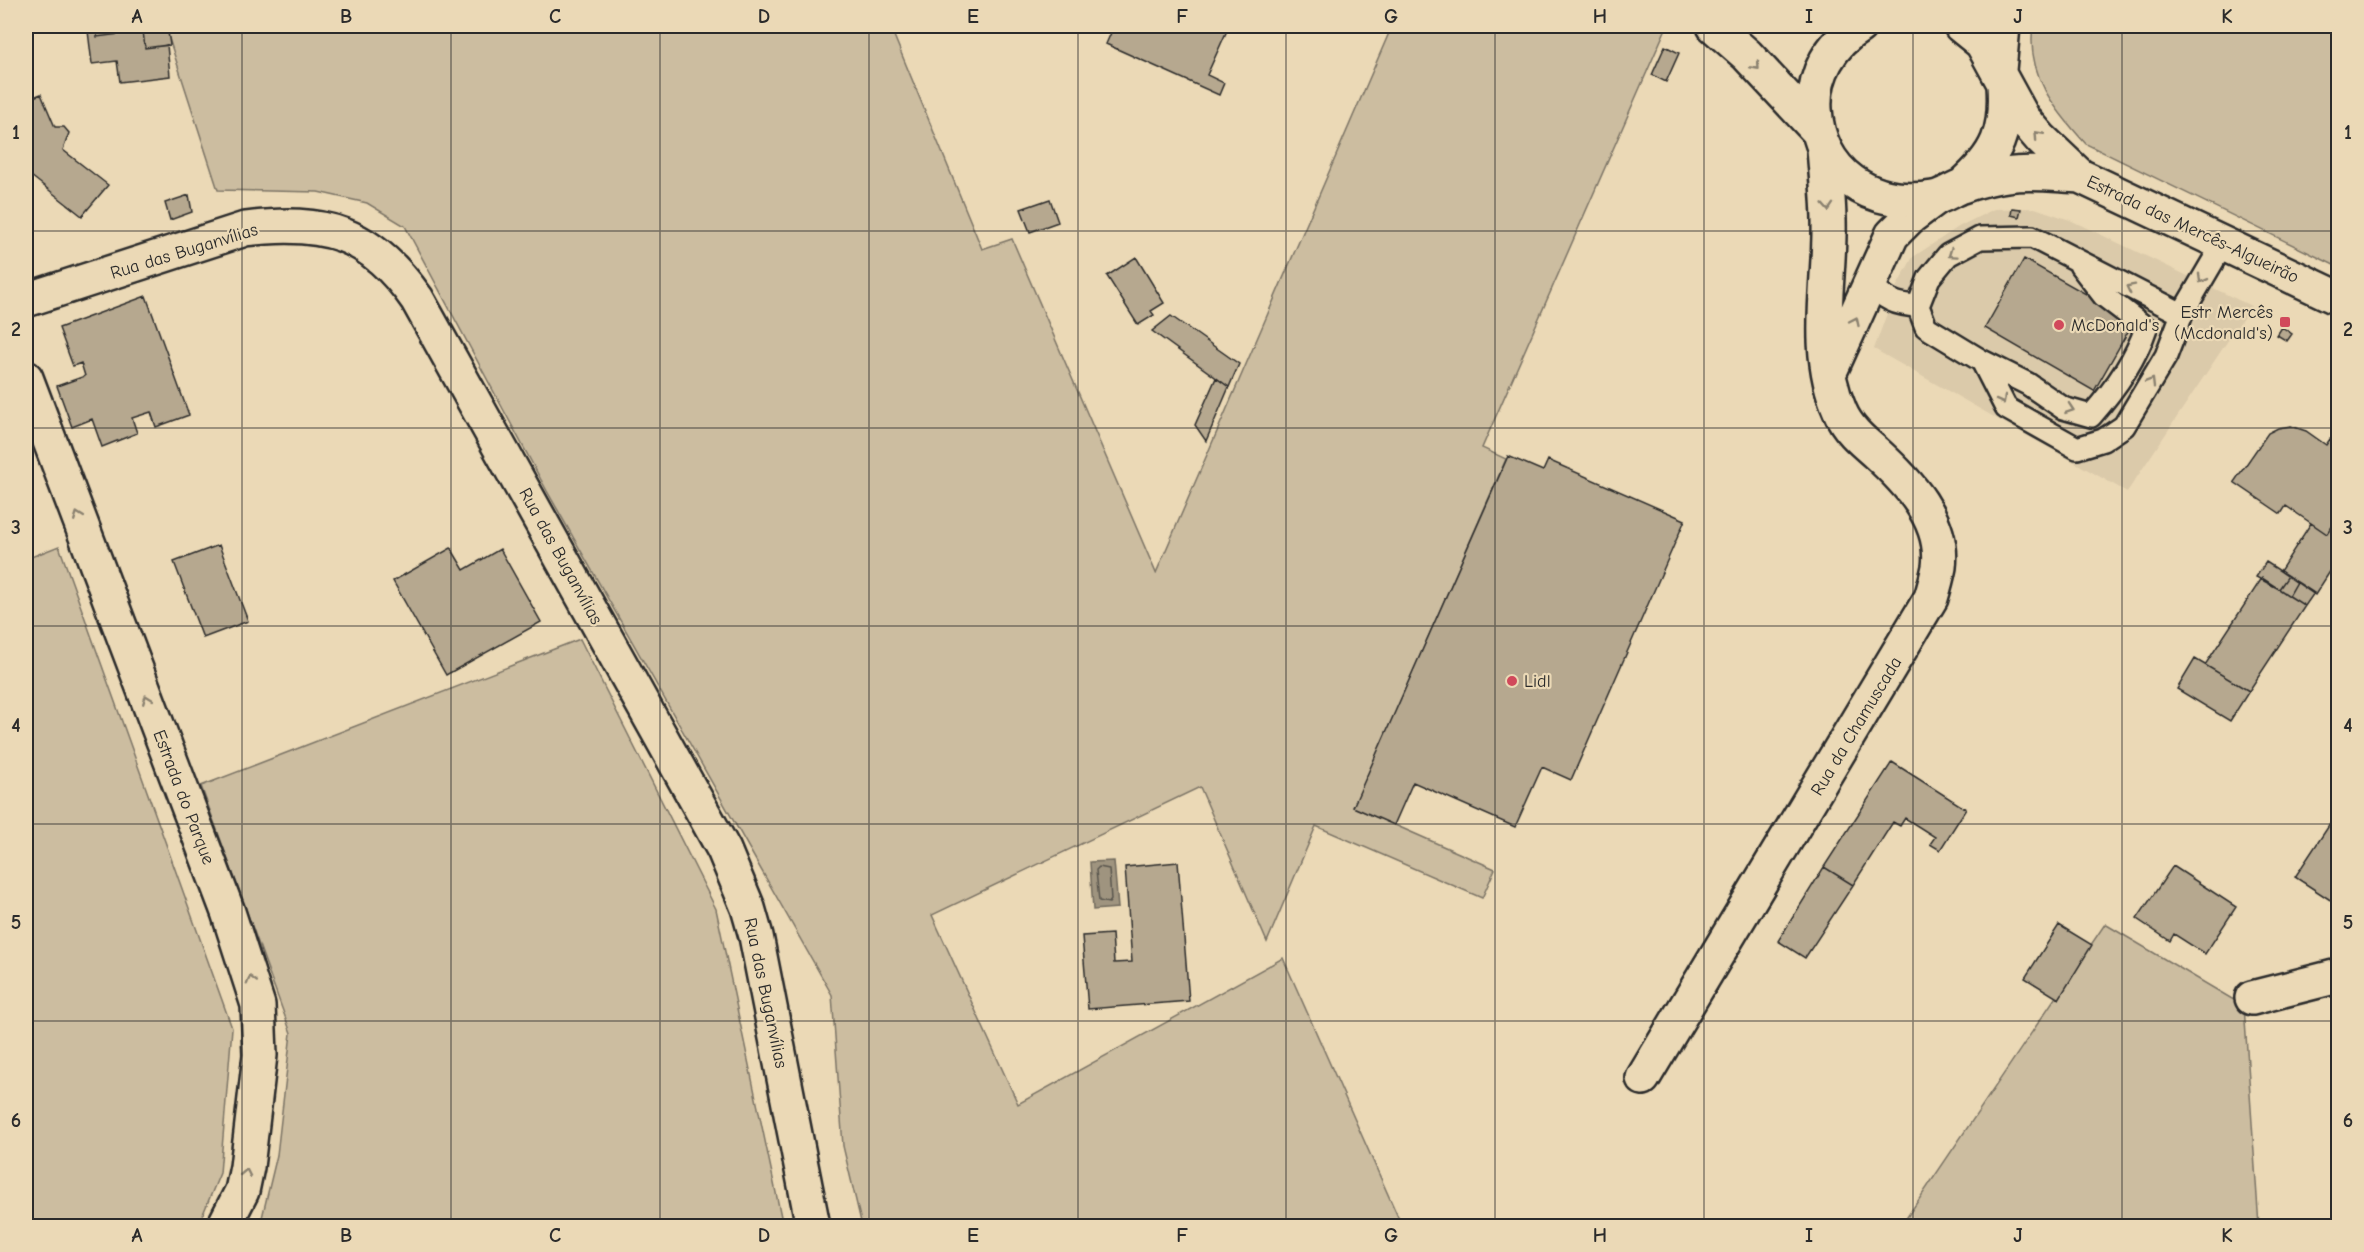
<svg xmlns="http://www.w3.org/2000/svg" width="2364" height="1252" viewBox="0 0 2364 1252" font-family="'Comic Neue',sans-serif">
<style>
.built{fill:#dbcaaa}
.green{fill:#ccbda0;stroke:#7c7466;stroke-width:1.5}
.water{fill:#9f947f;stroke:#716a5d;stroke-width:1.5}
.lines{fill:none;stroke-linecap:round;stroke-linejoin:round}
.shore{stroke:#59554d;stroke-width:1.5}
.building{fill:#b6a88f;stroke:#2b2b2b;stroke-width:1.5}
.service-casing{stroke:#2b2b2b;stroke-width:26}
.minor-casing{stroke:#2b2b2b;stroke-width:38}
.tertiary-casing{stroke:#2b2b2b;stroke-width:38}
.service{stroke:#ebd9b6;stroke-width:21}
.minor{stroke:#ebd9b6;stroke-width:33}
.tertiary{stroke:#ebd9b6;stroke-width:33}
.oneway{stroke:#8b8270}
.grid{fill:none;stroke:#2b2b2b;stroke-width:1.5;stroke-opacity:0.55}
.poi-dot{fill:#d1495b;stroke:#ebd9b6;stroke-width:2}
.labels{text-anchor:middle;stroke-width:4.5;stroke-linejoin:round;paint-order:stroke}
.street-label{font-size:18px;fill:#2b2b2b;stroke:#ebd9b6}
.poi-label{font-size:18px;fill:#2b2b2b;stroke:#ebd9b6;text-anchor:start}
.neatline{fill:none;stroke:#2b2b2b;stroke-width:2}
.grid-label{font-size:20px;text-anchor:middle;font-weight:bold;fill:#2b2b2b}
</style>
<rect width="100%" height="100%" fill="#ebd9b6"/>
<filter id="ink" filterUnits="userSpaceOnUse"><feTurbulence type="fractalNoise" baseFrequency=".0167" numOctaves="2"/><feDisplacementMap in="SourceGraphic" scale="12" xChannelSelector="R" yChannelSelector="G"/><feConvolveMatrix kernelMatrix="1 2 1 2 8 2 1 2 1" color-interpolation-filters="sRGB"/></filter>
<g filter="url(#ink)">
<path class="built" d="M2035,208L2070,220L2251,306L2127,492L1874,349L1897,286L1913,257L1960,226L1994,209Z"/>
<path class="green" d="M165,26H890L982,249L1012,239L1156,573L1392,26H1667L1482,448L1506,459L1354,807L1495,869L1482,898L1316,826L1267,942L1200,787L932,915L1018,1104L1283,958L1402,1226H862L843,1146L832,995L547,491L405,226L367,203L318,192L218,190Z
M2033,26H2338V267L2086,144C2055,110 2026,75 2033,26Z
M59,546L232,1028L220,1173L198,1226H26V559Z
M580,639L716,909L783,1226H260L277,1155L291,1033L201,786Z
M2105,924L2244,1006L2259,1226H1901Z"/>
<path class="water" d="M1114,861L1118,908L1093,910L1090,862Z"/>
<g class="lines">
<path class="shore" d="M1099,867L1109,869L1111,900L1109,903L1099,901L1096,870Z"/>
</g>
<path class="building" d="M96,26H167L170,45L145,48L143,31L97,37Z
M1114,26H1229L1207,75L1224,83L1219,95L1106,44Z
M97,30V37L143,31L145,48L167,45L170,76L120,82L117,61L92,64L88,31Z
M1665,46L1679,53L1666,82L1652,75Z
M41,94L55,127H64L69,133L63,150L108,185L82,216L26,172V100Z
M189,195L192,212L170,220L165,203Z
M1050,199L1058,222L1030,232L1021,209Z
M2012,208L2021,209L2019,217L2011,215Z
M1136,257L1164,303L1151,311L1154,315L1138,325L1107,276Z
M2024,259L2134,321L2094,391L1985,328Z
M146,296L189,415L156,427L151,412L132,418L137,433L102,447L92,419L72,427L57,386L85,376L81,363L73,366L59,328Z
M1171,316L1239,364L1229,387L1152,331Z
M2282,327L2292,334L2287,341L2277,335Z
M1216,378L1229,387L1206,441L1195,425Z
M2291,426L2306,431L2326,445L2330,439L2338,445V518L2327,534L2286,506L2281,514L2234,482L2268,433L2278,428Z
M1508,456L1543,471L1548,460L1685,520L1571,780L1542,767L1515,827L1413,782L1394,825L1353,807Z
M2336,521L2338,523V559L2315,595L2280,571L2311,523L2327,534Z
M219,545L248,621L203,638L174,562Z
M451,548L464,570L500,549L541,622L446,675L393,581Z
M2266,562L2288,576L2279,589L2256,577Z
M2288,576L2297,582L2289,596L2279,589Z
M2262,578L2305,606L2249,691L2205,665Z
M2297,582L2314,593L2305,606L2289,596Z
M2195,659L2249,691L2230,721L2177,689Z
M1892,762L1966,809L1940,850L1930,844L1935,837L1905,818L1900,826L1893,822L1853,885L1824,867Z
M2332,821L2338,825V905L2295,877Z
M1178,862L1189,1001L1088,1009L1082,936L1112,934L1114,963L1132,962L1125,867Z
M2173,866L2236,907L2205,954L2174,934L2170,941L2137,919Z
M1824,867L1853,885L1805,958L1778,941Z
M2059,925L2092,945L2059,999L2025,978Z"/>
<g class="lines">
<defs>
<path id="service" d="M1870,282C1884,300 1896,305 1918,306
M2182,314L2032,237L1980,238L1948,255L1929,278L1918,306L1926,327L1982,361L2006,408L2077,448L2103,440L2124,426L2166,356L2182,314L2223,244
M1982,361L2028,384L2063,408L2091,416C2114,390 2135,361 2146,328L2104,296L2080,265"/>
<path id="minor" d="M26,300L245,229C325,219 370,232 417,299L724,850L748,908L756,936L813,1226
M1829,374L1892,235L1909,218L1936,198
M26,378L228,912L258,1005L260,1055L247,1167L242,1191L224,1226
M2252,998L2338,976
M1643,1078L1931,598C1934,588 1937,577 1939,567C1945,520 1907,481 1875,452C1861,440 1847,428 1840,411C1815,355 1828,293 1829,235C1830,206 1826,177 1824,148"/>
<path id="tertiary" d="M1714,26L1747,55L1816,129
M1860,26C1831,44 1813,74 1815,109C1819,174 1871,208 1933,198C1943,197 1952,189 1962,186C1976,181 1993,177 2007,175C2030,171 2057,175 2080,176
M1961,26L1982,43L2023,118L2041,139L2080,176L2338,298
M1999,70L2003,26
M1963,185C1998,154 2007,132 2004,85"/>
</defs>
<use href="#service" class="service-casing"/>
<use href="#minor" class="minor-casing"/>
<use href="#tertiary" class="tertiary-casing"/>
<use href="#service" class="service"/>
<use href="#minor" class="minor"/>
<use href="#tertiary" class="tertiary"/>
</g>
<defs><path id="oneway-chevron" d="M-2-3.5L2.5 0L-2 3.5" fill="none" stroke-width="1.6" stroke-linecap="round" stroke-linejoin="round" transform="scale(1.5)"/></defs>
<g class="oneway">
<use href="#oneway-chevron" transform="translate(1756 66) rotate(48)"/>
<use href="#oneway-chevron" transform="translate(2038 135) rotate(-132)"/>
<use href="#oneway-chevron" transform="translate(1828 207) rotate(86)"/>
<use href="#oneway-chevron" transform="translate(1952 254) rotate(145)"/>
<use href="#oneway-chevron" transform="translate(2202 279) rotate(120)"/>
<use href="#oneway-chevron" transform="translate(2130 288) rotate(-153)"/>
<use href="#oneway-chevron" transform="translate(1855 321) rotate(-65)"/>
<use href="#oneway-chevron" transform="translate(2151 382) rotate(-59)"/>
<use href="#oneway-chevron" transform="translate(2002 400) rotate(61)"/>
<use href="#oneway-chevron" transform="translate(2070 409) rotate(19)"/>
<use href="#oneway-chevron" transform="translate(78 516) rotate(-111)"/>
<use href="#oneway-chevron" transform="translate(147 699) rotate(-111)"/>
<use href="#oneway-chevron" transform="translate(251 980) rotate(-106)"/>
<use href="#oneway-chevron" transform="translate(246 1173) rotate(-79)"/>
</g>
</g>
<path class="grid" d="M242,26V1226M451,26V1226M660,26V1226M869,26V1226M1078,26V1226M1286,26V1226M1495,26V1226M1704,26V1226M1913,26V1226M2122,26V1226M26,231H2338M26,428H2338M26,626H2338M26,824H2338M26,1021H2338"/>
<g class="poi-dot">
<rect x="2279" y="316" width="12" height="12" rx="3"/>
<circle cx="2059" cy="325" r="6"/>
<circle cx="1512" cy="681" r="6"/>
</g>
<g class="labels">
<g class="street-label">
<text transform="translate(2193 229) rotate(25)" y="6">Estrada das Mercês-Algueirão</text>
<text transform="translate(184 251) rotate(-17)" y="6">Rua das Buganvílias</text>
<text transform="translate(561 556) rotate(61)" y="6">Rua das Buganvílias</text>
<text transform="translate(1856 726) rotate(-59)" y="6">Rua da Chamuscada</text>
<text transform="translate(184 797) rotate(69)" y="6">Estrada do Parque</text>
<text transform="translate(766 993) rotate(78)" y="6">Rua das Buganvílias</text>
</g>
<g class="poi-label">
<text x="2273" y="318" text-anchor="end">Estr Mercês<tspan x="2273" dy="21">(Mcdonald's)</tspan></text>
<text x="2071" y="331">McDonald's</text>
<text x="1524" y="687">Lidl</text>
</g>
</g>
<rect width="2364" height="1252" fill="none" stroke="#ebd9b6" stroke-width="66"/>
<rect x="33" y="33" width="2298" height="1186" class="neatline"/>
<g class="grid-label">
<text x="137" y="23">A</text>
<text x="346" y="23">B</text>
<text x="555" y="23">C</text>
<text x="764" y="23">D</text>
<text x="973" y="23">E</text>
<text x="1182" y="23">F</text>
<text x="1391" y="23">G</text>
<text x="1600" y="23">H</text>
<text x="1809" y="23">I</text>
<text x="2018" y="23">J</text>
<text x="2227" y="23">K</text>
<text x="16" y="139">1</text>
<text x="2348" y="139">1</text>
<text x="16" y="336">2</text>
<text x="2348" y="336">2</text>
<text x="16" y="534">3</text>
<text x="2348" y="534">3</text>
<text x="16" y="732">4</text>
<text x="2348" y="732">4</text>
<text x="16" y="929">5</text>
<text x="2348" y="929">5</text>
<text x="16" y="1127">6</text>
<text x="2348" y="1127">6</text>
<text x="137" y="1242">A</text>
<text x="346" y="1242">B</text>
<text x="555" y="1242">C</text>
<text x="764" y="1242">D</text>
<text x="973" y="1242">E</text>
<text x="1182" y="1242">F</text>
<text x="1391" y="1242">G</text>
<text x="1600" y="1242">H</text>
<text x="1809" y="1242">I</text>
<text x="2018" y="1242">J</text>
<text x="2227" y="1242">K</text>
</g>
</svg>
